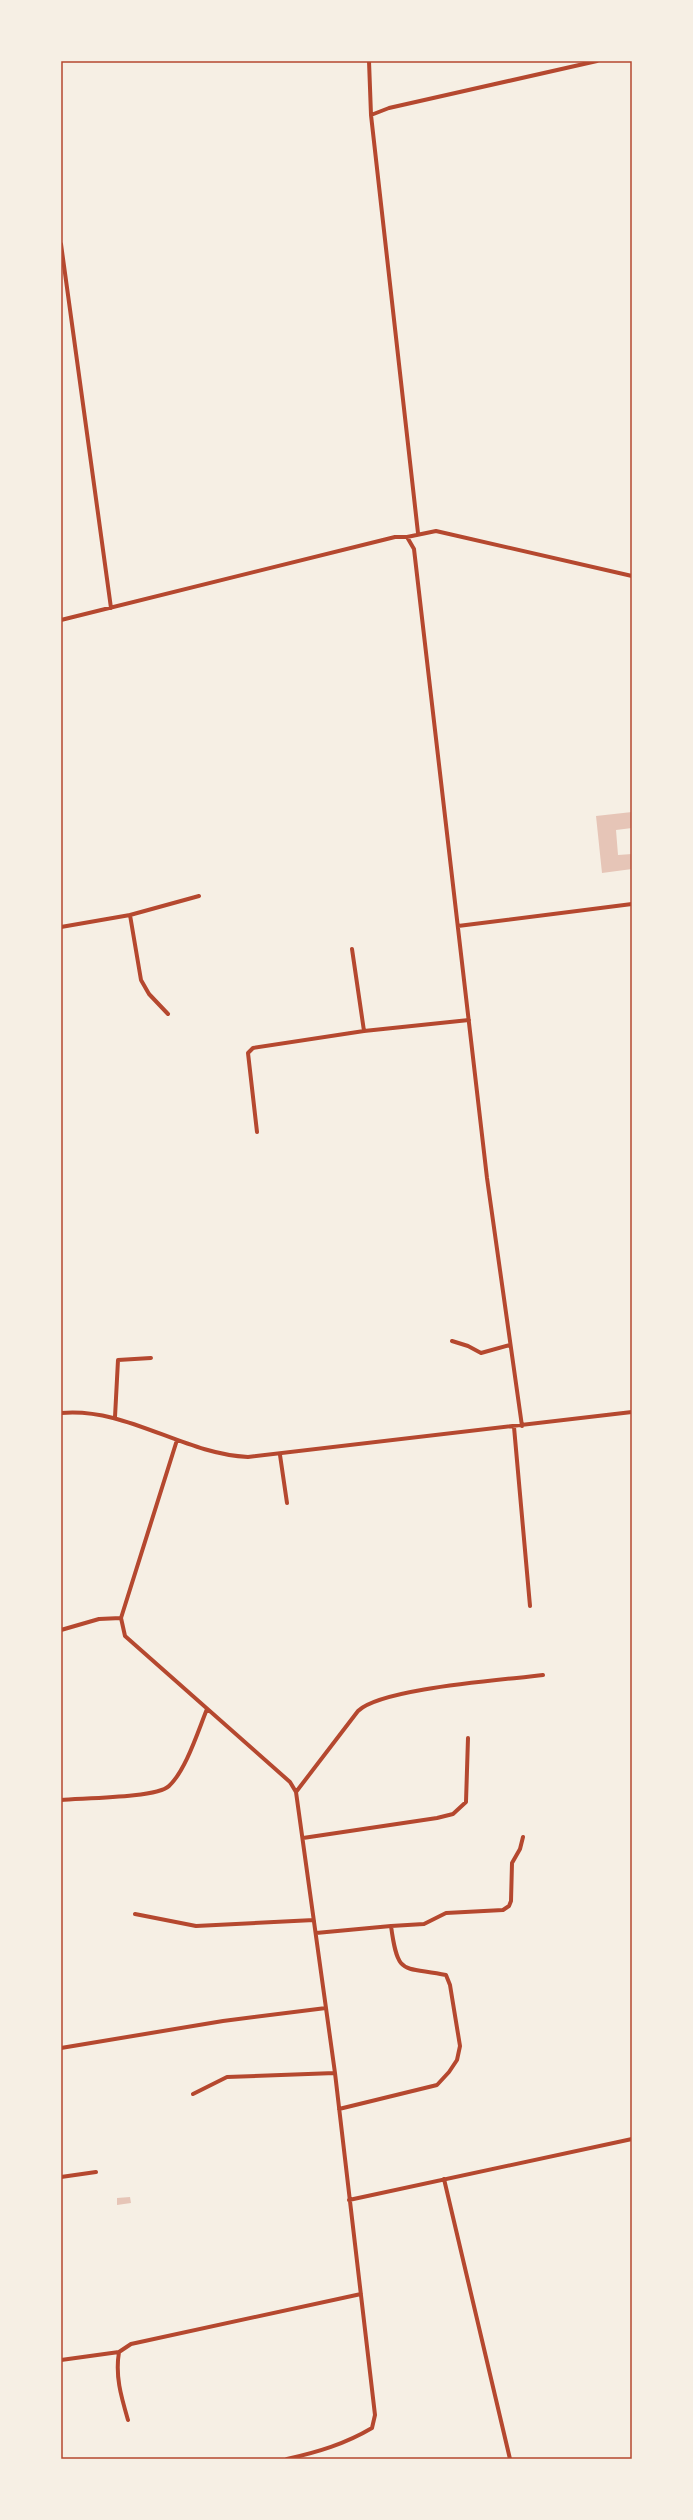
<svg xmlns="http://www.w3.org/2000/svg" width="693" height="2520" viewBox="0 0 693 2520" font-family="'Exo 2',sans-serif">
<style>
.building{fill:#e6c5b7}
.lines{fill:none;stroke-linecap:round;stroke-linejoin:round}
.minor{stroke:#b5482f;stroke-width:4}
.neatline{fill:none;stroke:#b5482f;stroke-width:1.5}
</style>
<rect width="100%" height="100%" fill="#f6efe4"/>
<path class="building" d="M632,812V828L616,830L618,855L632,854V869L602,873L596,816Z
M130,2197L131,2203L117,2205V2198Z"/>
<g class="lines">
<path class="minor" d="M369,61L371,115
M61,244L111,608
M418,533L371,115L389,108L597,61
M407,537L414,549L487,1178L522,1426
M61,620L395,537H407L436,531L632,576
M130,915L199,896
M458,926L632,904
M61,927L130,915L141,980L149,994L168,1014
M352,949L364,1031
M257,1132L248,1053L253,1048L364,1031L469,1020
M452,1341L468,1346L481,1353L510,1345
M61,1413C127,1407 183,1454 248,1457L632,1412
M115,1417L118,1360L151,1358
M514,1427L530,1606
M177,1440L121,1618L125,1636L290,1782L296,1792L335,2073L375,2415L372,2428C345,2444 318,2452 287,2459
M280,1455L287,1503
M61,1630L99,1619L121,1618
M296,1792L358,1711C382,1688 505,1680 543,1675
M61,1800C82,1798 157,1798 169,1786C186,1770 198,1731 207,1709
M303,1838L437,1818L453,1814L466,1802L468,1738
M135,1914L196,1926L314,1920
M391,1926L424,1924L446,1913L503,1910L509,1906L511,1901L512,1863L520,1849L523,1837
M316,1933L391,1926C398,1977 402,1966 446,1975L450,1985L460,2046L457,2060L449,2072L437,2085L339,2109
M61,2048L223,2021L326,2008
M193,2094L227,2077L335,2073
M61,2177L96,2172
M444,2179L510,2459
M349,2200L632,2139
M61,2360L119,2352
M128,2420C121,2396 115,2376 119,2352L131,2344L361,2294"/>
</g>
<rect width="693" height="2520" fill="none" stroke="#f6efe4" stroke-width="124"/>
<rect x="62" y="62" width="569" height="2396" class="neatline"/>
</svg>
